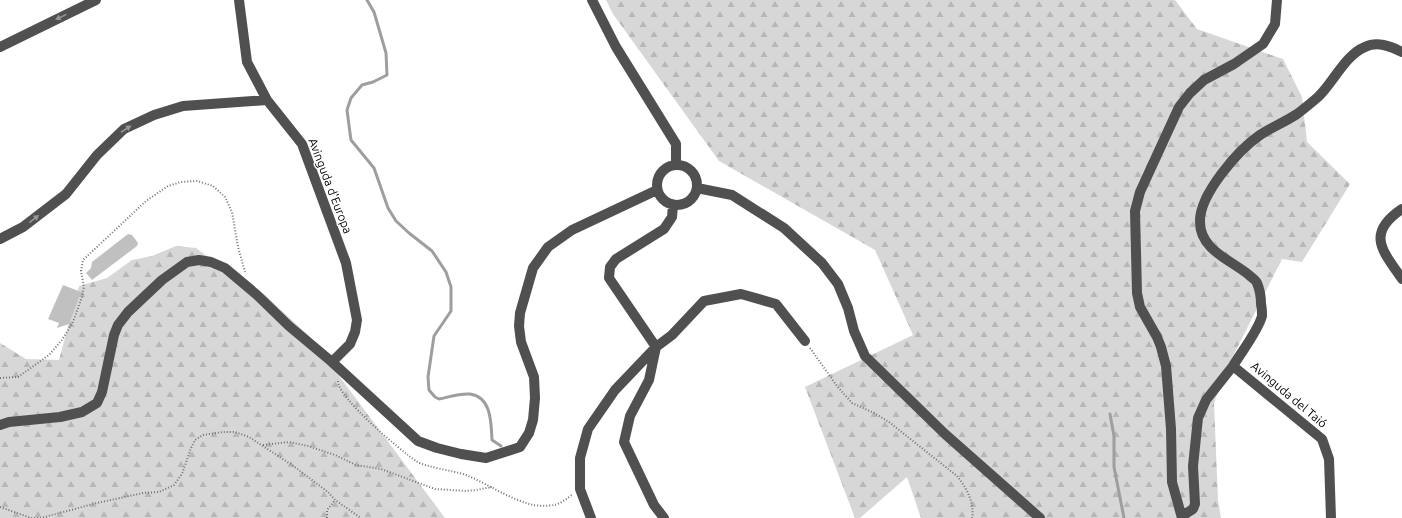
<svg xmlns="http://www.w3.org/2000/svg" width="1402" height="518" viewBox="0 0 1402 518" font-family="Ubuntu,sans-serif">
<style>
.forest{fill:url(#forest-firs)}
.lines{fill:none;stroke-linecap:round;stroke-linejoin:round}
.stream{stroke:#9e9e9e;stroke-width:3}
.building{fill:#c0c0c0}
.path{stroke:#727272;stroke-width:2;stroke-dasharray:1 2;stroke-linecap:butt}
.minor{stroke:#505050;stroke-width:10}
.oneway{fill:#969696}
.labels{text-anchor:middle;stroke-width:3;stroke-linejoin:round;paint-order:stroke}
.street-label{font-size:12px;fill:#000;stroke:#fff}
</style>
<defs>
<pattern id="forest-firs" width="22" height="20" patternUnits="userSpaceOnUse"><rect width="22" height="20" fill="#d7d7d7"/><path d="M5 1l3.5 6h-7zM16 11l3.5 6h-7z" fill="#b7b7b7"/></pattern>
</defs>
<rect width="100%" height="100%" fill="#fff"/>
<path class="forest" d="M606,0H1175L1197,29L1283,59L1302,97L1307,142L1350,184L1302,262L1282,259L1228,366L1214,403L1218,500L1221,518H921L907,477L860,518H855L805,387L913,335L875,250L719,161L613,14Z
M176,246L196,248L246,286L265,295L310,337L445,518H0V343L26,359L59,360L79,286L107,278L132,260L152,256Z"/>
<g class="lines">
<path class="stream" d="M367,0L374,12L386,53L387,75L373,82L362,85L351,98L347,110L350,133L351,140L374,168L388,208L396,221L409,233L432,251L446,272L451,287V311L434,336L428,377L429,390L435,397L439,399C449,397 460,393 470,394C492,397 491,424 492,440L501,446
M1110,414L1114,436V467L1124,518"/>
</g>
<path class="building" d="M128,234L132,235L138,243L137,246L92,280L86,273L91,268L92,262Z
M63,285L81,292L69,324L57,328L59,323L48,319Z"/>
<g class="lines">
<path class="path" d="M810,348L837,386L852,403L874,413L889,422L957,476C966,487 975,503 972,518
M0,378L18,377L49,355L62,340L73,322L82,297L84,287L81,271L83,260L146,201L168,186L181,182L197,181L213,186L225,197L232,212L238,247L245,272
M338,381C337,397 401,451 416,461C427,468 452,470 466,475C488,484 509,499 533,505C538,506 549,506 554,505C560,504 568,498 573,494
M263,445L289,442L308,446L335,455L356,465L381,469L435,489L466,491L476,490L492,487
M0,507L31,518H41L97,503L143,493L159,492L174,485L182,474L191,448L195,440L203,435L223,432H235L249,437L292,465L328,492L335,500L361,518
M327,518V510L335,500"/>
<path class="minor" d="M239,0L247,62L267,100L302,144L346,263L357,320L355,332L350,344L332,362
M592,0L616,47L676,144V165
M0,47L96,0
M657 185a20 20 0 1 1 40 0a20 20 0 1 1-40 0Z
M697,188L732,195L784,228L822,263L838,284L848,308L854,331L865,356L945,434L1040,518
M1402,209C1365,234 1383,251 1402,279
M0,239L23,227L66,194L97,155L124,129L154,115L183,106L267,100
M1233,366C1242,351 1258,331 1262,316C1262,312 1262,308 1261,304C1261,297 1260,290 1257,283C1256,280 1252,278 1249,275C1231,260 1200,250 1200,222C1199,195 1238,150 1260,135C1272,127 1285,122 1297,114C1304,109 1311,103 1318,97C1333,83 1345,55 1365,47C1377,41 1390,46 1402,52
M0,425L9,422L60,417L82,412L97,403L102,392L114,335L118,325L128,312L162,280L187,262L199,260L211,262L225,268L257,295L289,326L332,362L418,441L437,448L461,454L486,458L520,447L529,433L533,420L535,398L534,377L521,342L519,326L520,313L533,268L548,247L572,230L657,190
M1182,516L1193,509L1195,504L1193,466L1198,418L1206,400L1233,366L1322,439L1329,459L1331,518
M591,518L580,489V458L588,429L615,390L656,347L672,335L704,301L741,294L776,304L805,341
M664,518L654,505L624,442L630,416L649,380L656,347L609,278L610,267L616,259L664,229L672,217L673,205
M1182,518L1172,482L1171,429L1166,366L1161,347L1157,337L1140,307L1137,293L1135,211L1140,192L1179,107L1190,93L1204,80L1234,64L1263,44L1275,24L1277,0"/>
</g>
<defs><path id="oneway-solid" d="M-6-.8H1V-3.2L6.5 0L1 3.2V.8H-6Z"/></defs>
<g class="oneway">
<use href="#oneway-solid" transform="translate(61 17) rotate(154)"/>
<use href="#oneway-solid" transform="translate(126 129) rotate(-33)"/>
<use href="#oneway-solid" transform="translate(34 219) rotate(-38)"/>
</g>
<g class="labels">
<g class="street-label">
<text transform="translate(330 186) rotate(69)" y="4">Avinguda d'Europa</text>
<text transform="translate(1289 395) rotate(40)" y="4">Avinguda del Taió</text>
</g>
</g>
</svg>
